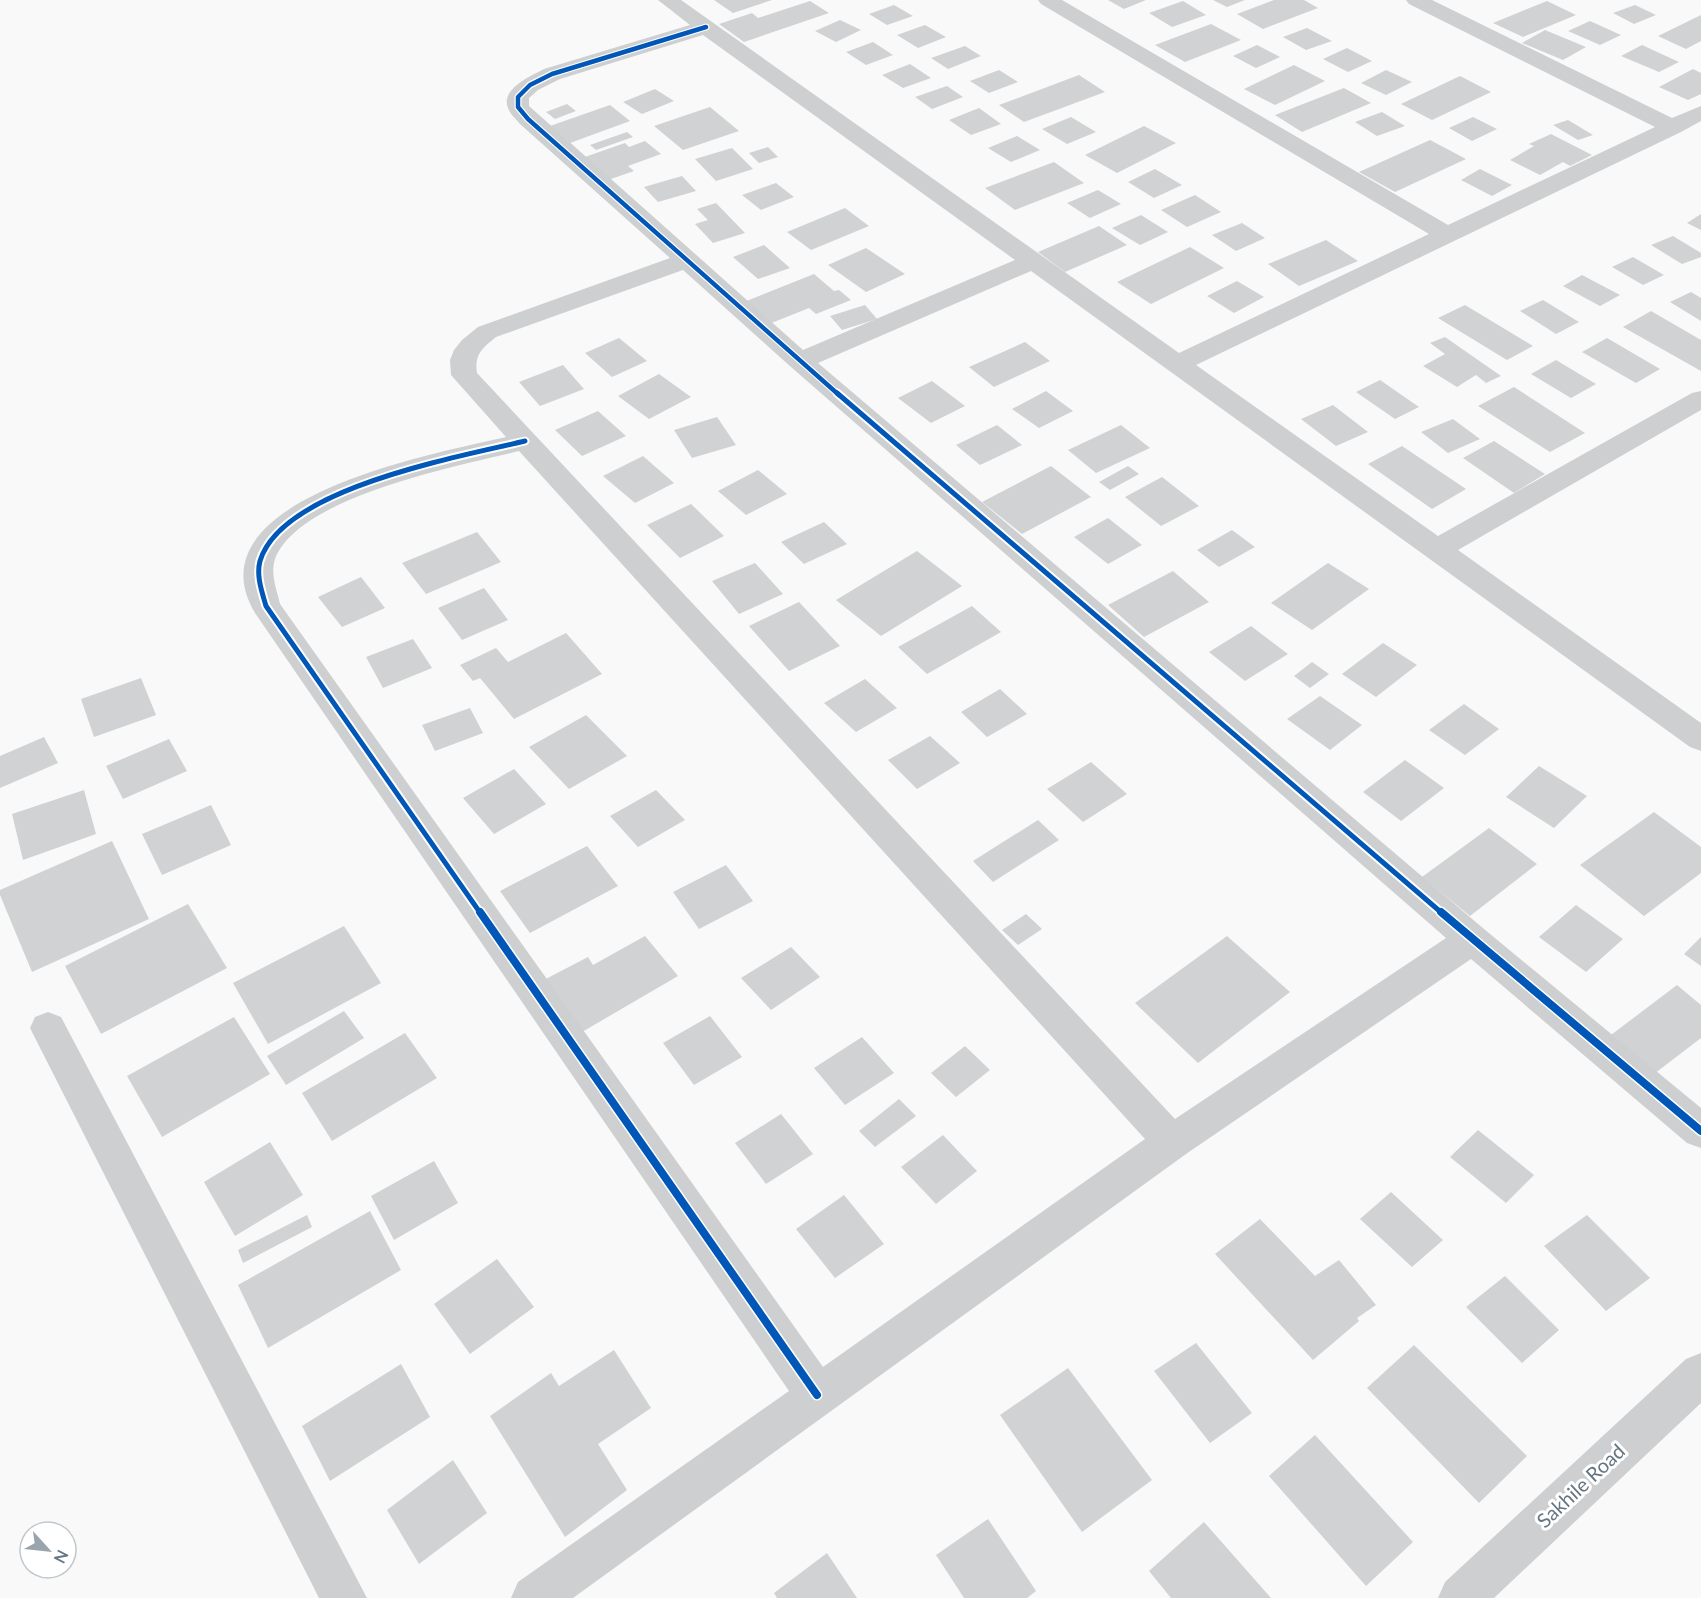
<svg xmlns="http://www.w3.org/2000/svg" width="1701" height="1598" viewBox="0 0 1701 1598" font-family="Lato,sans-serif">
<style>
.building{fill:#d0d2d3}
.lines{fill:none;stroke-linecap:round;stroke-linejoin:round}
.street{fill:#cecfd0;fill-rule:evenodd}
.cycleway-far2-casing{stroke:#fff;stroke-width:7}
.cycleway-far1-casing{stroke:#fff;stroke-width:9}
.cycleway-casing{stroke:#fff;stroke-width:11}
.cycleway-far2{stroke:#0057b8;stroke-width:4.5}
.cycleway-far1{stroke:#0057b8;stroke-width:5}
.cycleway{stroke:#0057b8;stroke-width:8}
.labels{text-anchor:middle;stroke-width:6;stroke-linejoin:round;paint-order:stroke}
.near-street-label{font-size:20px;fill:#657683;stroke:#fff}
</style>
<rect width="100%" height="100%" fill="#f9f9f9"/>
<path class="building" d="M714,0H772L733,13Z
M1108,0H1146L1124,9Z
M1213,0H1245L1227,7Z
M1274,0H1304L1318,8L1263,29L1237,14Z
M810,1L829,13L744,42L719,24L752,13L758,18Z
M1183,1L1206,15L1172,27L1149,13Z
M1547,1L1576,15L1523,37L1493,23Z
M894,5L913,16L887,25L869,14Z
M1635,5L1656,15L1634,24L1613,13Z
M1701,15V41L1686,49L1658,36Z
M840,20L861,30L836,42L815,31Z
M1590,21L1621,35L1600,45L1568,31Z
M1211,24L1241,40L1185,62L1155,45Z
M925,25L946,37L918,48L897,35Z
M1307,28L1332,41L1306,50L1283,37Z
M1545,30L1586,47L1563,60L1522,43Z
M873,42L893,55L866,65L846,52Z
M1257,45L1280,57L1256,68L1233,56Z
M1642,45L1679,62L1659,72L1621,56Z
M965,46L981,56L948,69L931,58Z
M1347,48L1372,61L1348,72L1323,59Z
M910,64L931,78L903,88L882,75Z
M1294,65L1325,81L1275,105L1244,89Z
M1693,69L1701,73V94L1688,100L1659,87Z
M999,70L1018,82L989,93L970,81Z
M1386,70L1412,82L1386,95L1361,83Z
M1079,75L1105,92L1024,122L999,105Z
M1460,76L1491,92L1432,120L1401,104Z
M947,86L963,97L932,109L915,97Z
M1344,88L1371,103L1302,132L1275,115Z
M655,89L674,101L642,114L623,102Z
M567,104L576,111L555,119L546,112Z
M610,105L630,121L570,143L550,126Z
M710,107L739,131L683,150L654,126Z
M979,108L1001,124L971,135L949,120Z
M1382,112L1405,126L1377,136L1355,122Z
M1071,117L1096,132L1067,144L1042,129Z
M1473,117L1497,129L1472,141L1449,128Z
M1568,120L1593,135L1578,140L1553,125Z
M1144,126L1176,143L1117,173L1085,155Z
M627,132L633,137L596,150L590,145Z
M1551,134L1592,155L1570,166L1563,162L1540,175L1510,160L1534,146L1529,144Z
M1017,136L1040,150L1011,162L988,148Z
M1430,140L1466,159L1395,192L1359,172Z
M645,141L661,154L628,166L634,171L608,180L582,158L625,143L629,147Z
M768,147L778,157L759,163L749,153Z
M732,148L753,169L716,181L695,159Z
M1054,162L1084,183L1015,210L985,188Z
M1155,169L1182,185L1154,198L1128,182Z
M1480,169L1512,185L1492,196L1461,180Z
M682,176L696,191L658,202L644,187Z
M776,183L794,197L761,210L742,195Z
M1098,190L1121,204L1090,218L1067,203Z
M1195,195L1221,212L1187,227L1161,210Z
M716,203L745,233L713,243L695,224L708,220L697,209Z
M845,208L869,226L811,250L787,232Z
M1701,214V230L1687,223Z
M1141,215L1168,232L1140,245L1112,228Z
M1242,223L1265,238L1236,251L1212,235Z
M1099,226L1127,245L1065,272L1038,252Z
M1673,236L1701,253V257L1682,264L1651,245Z
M1326,240L1358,261L1299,286L1268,264Z
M764,245L790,268L758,279L733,257Z
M1190,247L1224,268L1151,304L1117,282Z
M866,248L905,274L866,292L828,265Z
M1633,257L1664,275L1643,285L1612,267Z
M814,274L834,291L839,290L851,300L816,314L809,308L769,324L744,302Z
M1582,275L1620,295L1600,306L1563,286Z
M1237,281L1264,297L1234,313L1207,296Z
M1691,292L1701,298V321L1670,302Z
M1543,300L1579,322L1556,334L1520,311Z
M865,305L877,319L842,330L830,316Z
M1465,305L1533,346L1507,360L1438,318Z
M1651,311L1701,340V371L1623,327Z
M1445,337L1501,376L1486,383L1476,375L1457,387L1423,366L1445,354L1430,343Z
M619,338L647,361L612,377L585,353Z
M1607,338L1660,369L1636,383L1582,352Z
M1025,342L1050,361L994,387L969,367Z
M1556,360L1596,384L1571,398L1531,374Z
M563,365L584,389L540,406L519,382Z
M659,374L691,397L649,419L618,396Z
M1380,380L1419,407L1395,419L1356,392Z
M932,381L965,406L931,423L898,398Z
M1514,387L1585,433L1550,452L1478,406Z
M1046,391L1073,411L1039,428L1012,409Z
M1333,405L1368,432L1336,446L1301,419Z
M598,411L626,436L582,456L555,430Z
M717,417L736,445L692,458L674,430Z
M1453,419L1480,439L1448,453L1421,432Z
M997,425L1022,445L980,465L956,445Z
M1121,425L1150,448L1096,473L1068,450Z
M1494,441L1545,474L1514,493L1463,458Z
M1402,446L1466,489L1432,509L1368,464Z
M643,456L674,483L635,503L603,476Z
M1051,466L1091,497L1022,534L982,502Z
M1128,466L1139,474L1110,490L1099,482Z
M758,470L787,494L746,515L718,491Z
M1162,477L1199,506L1161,526L1125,497Z
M691,504L724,536L680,558L647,525Z
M1108,518L1142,545L1108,564L1074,537Z
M824,522L847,544L804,564L781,542Z
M1232,530L1255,547L1219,567L1197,550Z
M477,532L501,562L426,594L402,563Z
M917,551L962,586L881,636L836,600Z
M755,563L783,594L739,614L712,581Z
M1328,563L1369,589L1312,630L1271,603Z
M1173,571L1209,602L1144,637L1108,605Z
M361,577L385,608L342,627L318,597Z
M484,588L508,620L462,640L438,608Z
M799,602L840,646L789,671L749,626Z
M972,606L1001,632L927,674L898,647Z
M1251,626L1288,654L1245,681L1209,652Z
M566,633L602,674L514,719L480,678L473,681L460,665L496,648L508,662Z
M413,639L432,668L383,688L366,657Z
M1383,643L1417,665L1376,697L1342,674Z
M1312,662L1329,674L1310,688L1294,676Z
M141,678L156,715L94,737L81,699Z
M865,679L897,708L856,732L824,703Z
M1000,689L1027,714L987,737L961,712Z
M1320,696L1362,725L1330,750L1287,719Z
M1464,704L1499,729L1465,755L1429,730Z
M470,708L483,733L435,751L422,725Z
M586,715L627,756L569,789L529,747Z
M930,736L960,763L917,789L888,760Z
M44,737L58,763L0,788V756Z
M169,739L187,771L123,799L106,766Z
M1405,760L1444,788L1401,821L1363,792Z
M1091,762L1127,794L1083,822L1047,789Z
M1539,766L1587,796L1554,828L1506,797Z
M514,769L546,804L494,834L463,798Z
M84,790L96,834L23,860L12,814Z
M656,790L685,820L638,847L610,816Z
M211,805L231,845L162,875L142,834Z
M1654,812L1701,847V873L1644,916L1580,865Z
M1038,820L1059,840L993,882L973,861Z
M1489,828L1537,864L1470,916L1422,877Z
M112,841L149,919L32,972L0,895V890Z
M587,846L618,886L530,933L500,891Z
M726,865L753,901L699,929L673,892Z
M188,904L227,968L101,1034L65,966Z
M1576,905L1623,939L1586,972L1539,937Z
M1026,914L1042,929L1018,945L1002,930Z
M344,926L381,983L268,1044L233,983Z
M645,936L678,976L582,1032L540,982L588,957L593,965Z
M1227,936L1290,992L1198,1063L1135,1003Z
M1701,937V966L1684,954Z
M791,947L820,977L771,1010L741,978Z
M1677,985L1701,1005V1038L1650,1077L1607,1038Z
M344,1011L364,1038L286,1085L267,1056Z
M710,1016L742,1057L694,1085L663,1043Z
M234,1017L270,1074L162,1137L127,1076Z
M405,1033L437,1078L332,1141L302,1093Z
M862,1037L894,1073L845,1105L814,1068Z
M965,1046L990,1070L956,1097L931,1073Z
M899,1099L916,1116L875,1147L859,1131Z
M781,1114L813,1154L766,1184L735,1143Z
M1478,1130L1534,1175L1506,1203L1450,1157Z
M943,1135L977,1171L936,1204L901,1167Z
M270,1142L303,1195L235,1236L204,1182Z
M434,1161L458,1203L394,1240L371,1196Z
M1391,1192L1443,1240L1412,1267L1360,1219Z
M844,1195L884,1244L835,1278L796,1229Z
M370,1211L401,1270L268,1348L238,1285Z
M307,1215L312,1227L243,1263L238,1250Z
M1587,1215L1650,1278L1606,1311L1544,1246Z
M1260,1219L1315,1276L1339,1260L1376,1305L1357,1318L1359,1321L1313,1360L1215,1254Z
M497,1259L534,1307L470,1354L434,1304Z
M1505,1276L1559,1330L1522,1363L1466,1307Z
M1196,1343L1252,1413L1210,1443L1154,1371Z
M1414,1345L1527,1456L1479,1503L1367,1388Z
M614,1350L651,1408L598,1444L627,1490L565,1537L490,1416L551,1373L559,1386Z
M401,1364L430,1417L330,1481L302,1426Z
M1068,1368L1152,1480L1082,1532L1000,1415Z
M1315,1435L1413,1542L1366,1586L1269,1476Z
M453,1460L487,1513L419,1564L387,1510Z
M988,1519L1036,1591L1027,1598H964L936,1555Z
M1204,1522L1271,1598H1171L1149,1571Z
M827,1553L857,1598H777L774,1593Z"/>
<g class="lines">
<path class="street" d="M658,0H681L1179,353L1429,234L1041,4L1038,0H1062L1448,225L1655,127L1409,4L1406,0H1432L1672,118L1701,106V121L1681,132L1196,365L1438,536L1692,393L1701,391V410L1458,550L1701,723V751L1690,747L1031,271L818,363L1484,929L1701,1108V1148L1687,1143L1471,959L1186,1154L573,1598H511L518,1582L789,1391L255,613C187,498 438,453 506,437L451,375L450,360L454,350L462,340L478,327L670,258L520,124C516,119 510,114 508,108C500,89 531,76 544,69L690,25ZM703,35L1015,260L803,350L529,106V98L538,90L560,79ZM683,270L791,367L1446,938L1175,1119L477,373C474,355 482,348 496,337ZM519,451L1145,1139L823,1367L280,604C277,590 270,574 275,559C299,496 458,466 519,451Z
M48,1012L61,1017L367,1598H319L30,1028L35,1017Z
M1701,1353V1403L1494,1598H1438L1445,1582L1686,1359Z"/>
<defs>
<path id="cycleway-far2" d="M706,27L552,74L530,85L518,97V107L528,119L839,395"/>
<path id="cycleway-far1" d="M837,393L1443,914
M481,914L266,606C262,592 256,576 260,561C282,488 459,457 525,441"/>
<path id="cycleway" d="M480,912L817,1395
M1441,912L1701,1131"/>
</defs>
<use href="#cycleway-far2" class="cycleway-far2-casing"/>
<use href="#cycleway-far1" class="cycleway-far1-casing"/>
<use href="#cycleway" class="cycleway-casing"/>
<use href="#cycleway-far2" class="cycleway-far2"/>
<use href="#cycleway-far1" class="cycleway-far1"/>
<use href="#cycleway" class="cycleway"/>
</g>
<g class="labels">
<g class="near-street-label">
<text transform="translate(1581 1486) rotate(-43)" y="7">Sakhile Road</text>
</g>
</g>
<g transform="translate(48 1550) rotate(117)"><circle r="28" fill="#ffffff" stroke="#c1c8cd" stroke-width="1.5"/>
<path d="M0-4.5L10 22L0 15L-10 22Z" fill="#99a4ac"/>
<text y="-9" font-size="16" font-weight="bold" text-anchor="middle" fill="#657683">N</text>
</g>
</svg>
